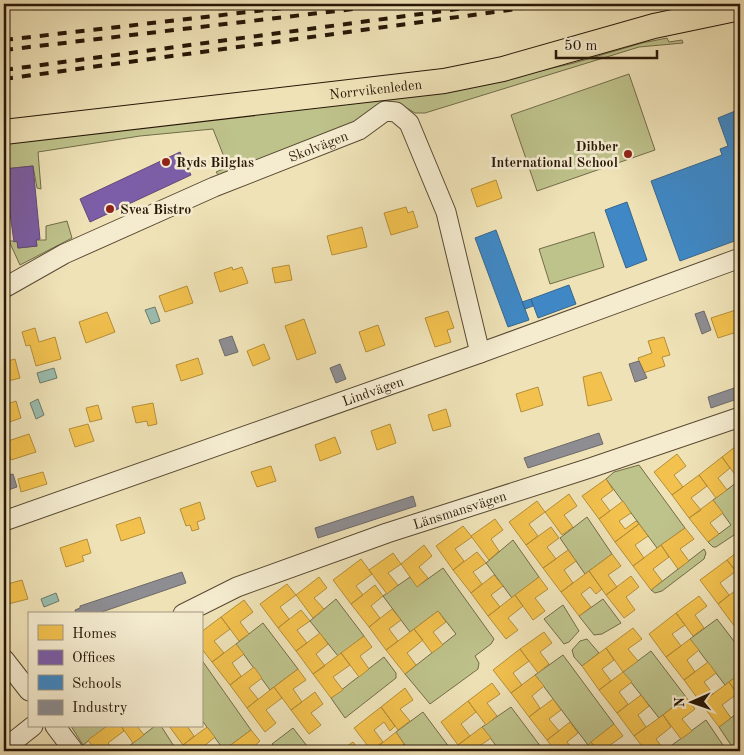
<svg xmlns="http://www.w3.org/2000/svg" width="744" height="755" viewBox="0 0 744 755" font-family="'Old Standard TT',serif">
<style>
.green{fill:#bec28b;stroke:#726c49}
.water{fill:#9abdaf;stroke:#6c7b6c}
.homes{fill:#f2c14e;stroke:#b58e39}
.offices{fill:#7b5ea7;stroke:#624977}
.schools{fill:#3f88c5;stroke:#38668c}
.industry{fill:#8d8d92;stroke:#6e6a68}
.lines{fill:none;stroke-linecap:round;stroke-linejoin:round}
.minor-casing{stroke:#594a33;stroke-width:21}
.major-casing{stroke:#271707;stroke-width:26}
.minor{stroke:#f5ecd0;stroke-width:19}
.major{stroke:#efe2b7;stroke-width:24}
.rail{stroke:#271707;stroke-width:4;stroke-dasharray:9 9;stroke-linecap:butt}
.poi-dot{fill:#8f2418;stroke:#f5ecd0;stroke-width:2}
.labels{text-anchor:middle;stroke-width:5;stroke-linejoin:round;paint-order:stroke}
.street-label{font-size:14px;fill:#271707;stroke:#f5ecd0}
.poi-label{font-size:14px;font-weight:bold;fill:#271707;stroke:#f5ecd0;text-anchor:start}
</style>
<rect width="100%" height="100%" fill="#efe2b7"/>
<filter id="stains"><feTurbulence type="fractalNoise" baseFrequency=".004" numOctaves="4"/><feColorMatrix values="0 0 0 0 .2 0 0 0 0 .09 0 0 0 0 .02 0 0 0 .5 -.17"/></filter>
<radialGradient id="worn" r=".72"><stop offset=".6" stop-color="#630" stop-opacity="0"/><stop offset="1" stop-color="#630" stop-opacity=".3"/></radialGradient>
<path class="green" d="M667,38L669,42L682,40L683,43L639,47L425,113H415L402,105L220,177L216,172L228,167L213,129L140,136L38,152L41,189L37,188L33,166L4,169V143L484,84L574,63L642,43Z
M629,74L655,150L537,191L511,115Z
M67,221L72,238L20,265L9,241H17L18,248L37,246L36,240H46V226Z
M594,232L604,267L550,284L539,249Z
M639,465L685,528L657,548L606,479L614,472Z
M740,480V531L716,547H713L708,542L731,525L713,500Z
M587,517L612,554L585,574L560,538Z
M513,540L539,577L512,598L486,563Z
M704,549L706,553L704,559L662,591L655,593L651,590Z
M443,568L494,639L491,644L475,656L479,663L478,669L430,704L405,674L456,634L438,611L410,632L383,596L410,577L418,586Z
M336,599L364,636L338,656L310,621Z
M603,599L621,623L602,634L594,635L579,616Z
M563,605L579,631L569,642L564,644L544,619Z
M717,619L740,649V674L725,685L690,639Z
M263,623L298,669L270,690L236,644Z
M587,639L599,653L582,666L574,657L572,650L580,641Z
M651,651L686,697L659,718L623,672Z
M563,655L614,724L588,745L535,675Z
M384,657L396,673V678L345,718L331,698Z
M201,659L251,730L224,750L201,719Z
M511,707L544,751H500L482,727Z
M740,711V750L735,751L719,727Z
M423,712L452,751H409L396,732Z
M706,720L727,751H664Z
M71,726H107L83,745Z
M155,726H161L177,751H134L129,746Z
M293,728L311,751H278L272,744Z"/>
<path class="water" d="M155,307L160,321L151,324L145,310Z
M54,368L57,378L40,383L37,373Z
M38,399L44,415L36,419L30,403Z
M56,593L59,601L44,607L41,599Z"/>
<path class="homes" d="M496,180L502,198L477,207L471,189Z
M406,207L408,213L413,211L418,227L391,235L384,213Z
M362,227L367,247L332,255L327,236Z
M289,265L292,280L275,283L272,268Z
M232,267L233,270L242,267L248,283L220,292L214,273Z
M187,286L193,303L165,312L159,296Z
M739,309L740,331L718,338L711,318Z
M448,311L454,328L447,330L451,342L435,347L425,318Z
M107,312L115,332L86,343L79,322Z
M304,319L316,353L297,360L285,326Z
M378,325L385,345L366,352L359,332Z
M35,328L39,342L55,337L61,359L36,366L30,345L26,346L22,332Z
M664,337L670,355L662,357L665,366L643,373L638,358L652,353L648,341Z
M264,344L270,359L253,366L247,351Z
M198,358L203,374L181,381L176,365Z
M15,359L20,378L4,382V362Z
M601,372L612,400L588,406L583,377Z
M538,387L543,405L521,412L516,394Z
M16,401L21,418L4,424V405Z
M153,403L157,424L148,426L147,421L136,423L132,407Z
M98,405L102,419L90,422L86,408Z
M446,409L451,426L433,431L428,415Z
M88,424L94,441L75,447L69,429Z
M390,424L396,443L377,450L371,431Z
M29,434L36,452L11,460L5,442Z
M335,437L341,453L320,461L315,445Z
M740,443V480H739L722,457Z
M677,454L686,466L674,475L683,487L672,495L654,472Z
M722,457L730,468L718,478L727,490L716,498L699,475Z
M271,466L276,481L257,487L251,472Z
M43,472L47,484L21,492L18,479Z
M699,475L707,486L691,498L701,510L689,518L672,495Z
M606,479L613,490L601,499L610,511L599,519L582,496Z
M569,494L577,506L564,515L573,527L562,535L545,512Z
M713,500L723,513L710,523L719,534L708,542L689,518Z
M537,501L545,512L529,524L538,536L526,545L509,522Z
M623,501L631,513L619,521L625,529L636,521L639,524L615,542L599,519Z
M200,502L205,519L197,522L199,529L192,531L190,525L186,526L180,509Z
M140,517L145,533L121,541L116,525Z
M495,519L503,530L491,539L499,551L489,560L471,536Z
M639,524L648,536L635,545L644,558L633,566L615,542Z
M463,526L472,537L455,549L464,561L453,570L436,546Z
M551,527L559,538L547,547L556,559L543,568L526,545Z
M685,528L694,539L680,549L689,561L678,569L661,545Z
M87,539L91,553L82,556L84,561L66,567L60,548Z
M424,545L432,556L419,567L428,578L417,587L401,564Z
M661,545L669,557L653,569L662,581L651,590L633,566Z
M568,550L576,561L564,570L573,583L561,592L543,568Z
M740,550V577L727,560Z
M477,552L486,563L473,572L482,584L471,593L453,570Z
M393,553L401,564L388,573L398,585L387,594L369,570Z
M612,554L621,566L608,575L617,587L606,595L589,571Z
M361,559L372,574L356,586L363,595L351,604L333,580Z
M727,560L736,571L720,583L729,595L718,604L700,580Z
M589,571L602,589L596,594L590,587L581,594L591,607L579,616L561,592Z
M494,575L503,586L491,595L500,607L488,616L471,593Z
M631,576L639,587L626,597L635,610L624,618L606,595Z
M319,577L327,588L314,598L324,609L313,618L296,595Z
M539,577L548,589L535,598L545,611L533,620L515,595Z
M22,580L28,599L4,605V585Z
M287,584L296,595L280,607L289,619L278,628L260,604Z
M375,585L383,596L371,606L380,618L369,627L351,604Z
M740,587V604L737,606L740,610V623L735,627L718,604Z
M515,595L523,606L508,618L518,630L506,639L488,616Z
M699,596L707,606L695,615L704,628L693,636L676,613Z
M244,600L253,612L240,622L249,634L239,641L221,617Z
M392,609L401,620L389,629L398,641L386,650L369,627Z
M301,610L310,621L297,630L307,643L296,651L278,628Z
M438,611L446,622L433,632L443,645L432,653L414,629Z
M676,613L685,625L672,634L681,646L666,657L649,634Z
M221,617L230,629L214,641L224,653L212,662L201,648V632Z
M740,623V634L735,627Z
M633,628L642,639L628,649L638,661L623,672L606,648Z
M414,629L423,640L407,653L416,665L405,674L386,650Z
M544,632L552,643L540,652L549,664L538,673L520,649Z
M320,633L328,644L316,654L325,666L313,674L296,651Z
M364,636L372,647L360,656L369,669L359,677L341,653Z
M690,639L699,650L687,660L695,672L684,680L666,657Z
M236,644L244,654L232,663L241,676L230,685L212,662Z
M606,648L614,660L602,669L611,681L599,690L582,666Z
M520,649L529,661L513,673L522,685L511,693L493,670Z
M341,653L350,665L333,677L343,690L331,698L313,674Z
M708,662L716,673L704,682L713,694L701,703L684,680Z
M254,667L262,678L249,688L258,699L247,708L230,685Z
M298,669L306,680L293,689L302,702L291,710L274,687Z
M623,672L632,682L619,692L628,704L617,713L599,690Z
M740,674V697L729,682Z
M535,675L544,686L532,696L540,708L529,717L511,693Z
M729,682L737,694L722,705L731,718L719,727L701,703Z
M492,683L500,694L487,703L497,716L486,725L468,701Z
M274,687L282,698L266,710L276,723L265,732L247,708Z
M405,688L413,700L400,709L410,721L398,730L381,707Z
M315,692L323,704L311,713L321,725L309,734L291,710Z
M641,695L649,706L638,715L646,727L634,736L617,713Z
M686,697L695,709L682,719L692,731L681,739L663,715Z
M553,699L561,710L549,719L559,731L547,740L529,717Z
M468,701L476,712L461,724L470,736L458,745L441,722Z
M381,707L395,726L390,731L384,722L374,730L383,742L371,750L354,728Z
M663,715L671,727L656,739L665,751H646L634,736Z
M570,722L578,733L567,742L574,751H555L547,740Z
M614,724L623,736L610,745L615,751H598L591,742Z
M107,726H121L124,731L108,743L114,751H96L88,740Z
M121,726H137L144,735L133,743Z
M169,726H187L194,736L183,745Z
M207,727L215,737L203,747L206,751H188L183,745Z
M482,727L491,738L478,747L481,751H463L458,745Z
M251,730L260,741L249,751H232L228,747Z
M396,732L404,744L393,751H372Z
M353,742L360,751H340Z
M591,742L598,751H580L588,745Z
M129,746L134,751H122Z"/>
<path class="offices" d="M180,152L191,175L90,222L80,199Z
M33,166L40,239L36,240L37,246L18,248L17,241L14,242L9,206H4V169Z"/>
<path class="schools" d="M740,109V239L680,261L651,181L722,155L720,149L728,146L718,118Z
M627,202L647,260L626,268L605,210Z
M496,230L529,320L508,327L475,238Z
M569,285L576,304L538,318L531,299Z
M531,299L533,306L525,309L522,302Z"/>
<path class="industry" d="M704,311L711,330L702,334L695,314Z
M232,336L238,352L225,356L219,340Z
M639,361L647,378L635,382L629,364Z
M340,364L346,379L336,383L330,368Z
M740,386V398L711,408L708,397Z
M599,433L603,444L528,468L524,458Z
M4,453L8,468L4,469Z
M13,474L17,487L5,491L4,476Z
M413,496L416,506L318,538L315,528Z
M182,572L186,583L96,614H76L75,610L80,608V606Z"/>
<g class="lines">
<defs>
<g id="minor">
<path id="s1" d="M4,288L64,254L214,187L359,130L385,111L396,112L409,123L446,212L480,353"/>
<path id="s2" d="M4,521L480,353L740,258"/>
<path id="s3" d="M183,614L237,587L387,533L590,468L740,417"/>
<path d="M4,659L29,691"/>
<path d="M55,726L74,751"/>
<path d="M4,749L33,726"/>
</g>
<g id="major">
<path id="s4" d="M4,132L444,81L503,69L654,26L740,8"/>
</g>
</defs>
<use href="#minor" class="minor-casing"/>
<use href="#major" class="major-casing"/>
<use href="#minor" class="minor"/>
<use href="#major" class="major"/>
<path class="rail" d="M4,40L318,4
M4,50L396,4
M4,70L495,4
M4,79L553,4"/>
</g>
<g class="poi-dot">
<circle cx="628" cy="154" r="5"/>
<circle cx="166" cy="162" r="5"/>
<circle cx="110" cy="209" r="5"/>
</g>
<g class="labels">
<g class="street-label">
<text dy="5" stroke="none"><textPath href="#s4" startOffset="374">Norrvikenleden</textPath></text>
<text dy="5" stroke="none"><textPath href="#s1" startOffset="345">Skolvägen</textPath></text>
<text dy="5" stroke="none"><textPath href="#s2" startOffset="391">Lindvägen</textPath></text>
<text dy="5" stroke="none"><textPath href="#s3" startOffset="296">Länsmansvägen</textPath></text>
</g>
<g class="poi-label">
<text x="618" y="151" text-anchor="end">Dibber<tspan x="618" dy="16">International School</tspan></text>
<text x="176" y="167">Ryds Bilglas</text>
<text x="120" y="214">Svea Bistro</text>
</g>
</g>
<rect width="744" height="755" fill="none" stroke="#efe2b7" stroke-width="20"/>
<rect x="5" y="5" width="734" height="745" fill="none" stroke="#271707" stroke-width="2.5"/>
<rect x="10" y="10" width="724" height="735" fill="none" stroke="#271707"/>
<rect x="28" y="612" width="175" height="115" fill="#f5ecd0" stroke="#a39780"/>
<rect x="38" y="625" width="25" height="15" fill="#f2c14e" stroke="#a39780"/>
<text x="72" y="638" font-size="15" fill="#271707">Homes</text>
<rect x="38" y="650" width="25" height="15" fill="#7b5ea7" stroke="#a39780"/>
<text x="72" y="662" font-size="15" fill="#271707">Offices</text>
<rect x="38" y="675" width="25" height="15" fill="#3f88c5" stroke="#a39780"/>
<text x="72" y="688" font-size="15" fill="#271707">Schools</text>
<rect x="38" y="700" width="25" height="15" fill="#8d8d92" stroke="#a39780"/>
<text x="72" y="712" font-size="15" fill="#271707">Industry</text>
<g transform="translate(692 702) rotate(268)" stroke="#f5ecd0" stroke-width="4" paint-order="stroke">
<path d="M0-4L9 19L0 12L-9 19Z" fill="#271707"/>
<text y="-8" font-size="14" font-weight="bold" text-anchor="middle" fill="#271707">N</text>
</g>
<path d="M556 50v8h101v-8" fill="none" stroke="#271707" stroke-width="2.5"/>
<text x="564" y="50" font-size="15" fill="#271707" stroke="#f5ecd0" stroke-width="4" paint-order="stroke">50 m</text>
<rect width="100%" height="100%" filter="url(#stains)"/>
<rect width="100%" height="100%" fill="url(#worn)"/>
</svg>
